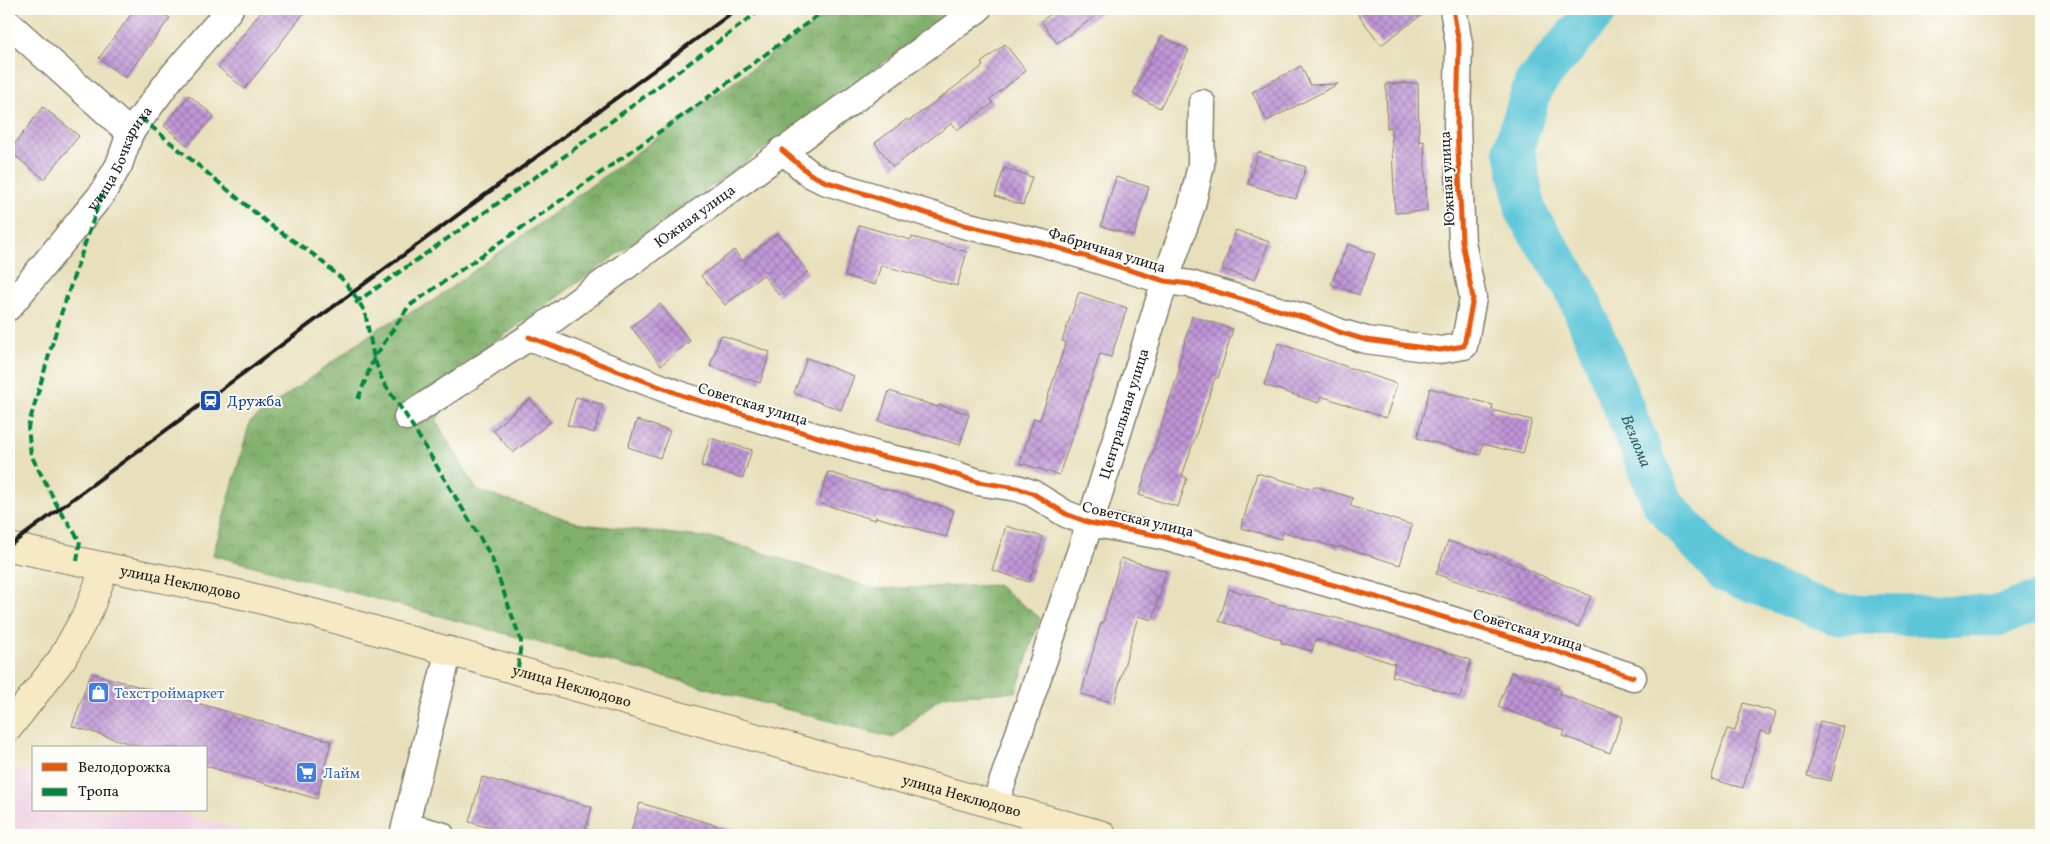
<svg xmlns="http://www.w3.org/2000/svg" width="2050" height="844" viewBox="0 0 2050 844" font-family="Vollkorn,serif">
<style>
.built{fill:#f0d0e4}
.forest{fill:url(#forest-crowns);stroke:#4e6644}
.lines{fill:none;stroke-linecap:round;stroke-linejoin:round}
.river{stroke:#5dc6d9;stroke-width:41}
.building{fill:url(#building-cross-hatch)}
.street-casing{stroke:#827e6c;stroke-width:29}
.secondary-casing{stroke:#827e6c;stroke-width:30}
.street{stroke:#fff;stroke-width:26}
.secondary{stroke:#f6e9c3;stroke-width:28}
.rail{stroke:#1c1c1c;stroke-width:4}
.quiet{stroke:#00873e;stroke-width:4;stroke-dasharray:8 4;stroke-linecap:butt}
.cycleway-casing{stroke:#fdfcf7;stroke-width:8}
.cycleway{stroke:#e8590c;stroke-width:5}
.labels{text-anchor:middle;stroke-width:4;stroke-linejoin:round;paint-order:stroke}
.street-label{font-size:15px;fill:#1c1c1c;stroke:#fdfcf7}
.transit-label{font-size:15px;fill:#164399;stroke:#fdfcf7;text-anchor:start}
.shop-label{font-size:15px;fill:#366cbe;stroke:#fdfcf7;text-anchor:start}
.water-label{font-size:16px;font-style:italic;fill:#366068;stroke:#fdfcf7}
</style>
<defs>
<pattern id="forest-crowns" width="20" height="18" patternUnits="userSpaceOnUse" patternTransform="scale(1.25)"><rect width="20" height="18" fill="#80b06b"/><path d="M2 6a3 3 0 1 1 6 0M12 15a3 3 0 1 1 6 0" fill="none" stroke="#688e57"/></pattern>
<pattern id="building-cross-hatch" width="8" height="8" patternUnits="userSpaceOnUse" patternTransform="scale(1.25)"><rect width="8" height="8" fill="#c095d7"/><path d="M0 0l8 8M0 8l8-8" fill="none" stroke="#9b79ae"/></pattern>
</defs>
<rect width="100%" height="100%" fill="#fdfcf7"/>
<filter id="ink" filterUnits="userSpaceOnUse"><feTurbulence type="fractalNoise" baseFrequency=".02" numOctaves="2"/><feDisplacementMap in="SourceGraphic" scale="10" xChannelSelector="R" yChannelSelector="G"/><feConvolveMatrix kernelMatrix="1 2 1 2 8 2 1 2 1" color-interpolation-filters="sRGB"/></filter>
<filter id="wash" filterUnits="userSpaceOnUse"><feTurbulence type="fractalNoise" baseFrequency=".0096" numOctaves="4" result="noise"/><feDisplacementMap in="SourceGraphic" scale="20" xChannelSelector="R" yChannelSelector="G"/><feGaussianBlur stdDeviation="1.12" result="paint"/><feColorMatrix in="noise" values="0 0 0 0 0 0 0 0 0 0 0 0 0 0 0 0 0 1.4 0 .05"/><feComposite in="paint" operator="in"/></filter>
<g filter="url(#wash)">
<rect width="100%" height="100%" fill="#e8e0bc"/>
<path class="built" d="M15,769L34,774V810H168L260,835H9V772Z"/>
<path class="forest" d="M834,9H958L463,365L436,421L477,490L582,524L720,539L874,589L997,585L1040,618L1016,692L942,696L893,738L213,555L250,422L379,328L431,302Z"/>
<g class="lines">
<path class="river" id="s1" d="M1598,9L1534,84L1514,147L1526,213L1575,289L1663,504L1725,572L1834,614L1997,616L2041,601"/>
</g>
<g id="blocks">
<path class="building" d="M135,9H158L170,18L125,78L99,58Z
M263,9H307L245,89L218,67Z
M1058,9H1106L1057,43L1041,21Z
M1354,9H1430L1381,45Z
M1162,36L1189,50L1160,108L1133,94Z
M1005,44L1026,71L990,99L993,103L957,130L952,123L893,167L875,143L907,119L909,121L983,66L981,63Z
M1301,66L1310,85L1338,84L1267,121L1252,92Z
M1418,83L1419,142L1424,141L1427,211L1395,213L1391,127L1387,128L1386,84Z
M189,95L214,116L188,146L164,126Z
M43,107L79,136L44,179L9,151Z
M1258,152L1306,167L1296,199L1248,184Z
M1004,168L1032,177L1023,205L995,196Z
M1116,177L1149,187L1134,236L1101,226Z
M859,225L911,240L912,237L967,252L957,286L881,265L875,285L845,276Z
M1236,230L1269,242L1255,280L1222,269Z
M778,233L808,272L779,295L763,275L725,305L701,276L734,250L742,261Z
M1348,244L1375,254L1359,295L1331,284Z
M1079,292L1127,308L1111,357L1100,354L1059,475L1020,463L1034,418L1040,420L1066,342L1062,341Z
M660,304L690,341L661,365L631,327Z
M1192,316L1233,329L1218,378H1215L1182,476L1187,478L1178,507L1139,495L1180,367L1178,366Z
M721,335L770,352L760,383L710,366Z
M1278,343L1397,384L1386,418L1321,396L1319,403L1264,385Z
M807,358L854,376L841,410L794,393Z
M1430,388L1493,405L1492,410L1532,420L1523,454L1483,444L1480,455L1417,438Z
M889,391L938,407L939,405L969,414L960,445L879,421Z
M576,397L603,405L594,433L567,425Z
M530,398L550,422L513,453L493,430Z
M637,420L670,431L660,458L628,447Z
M710,438L752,450L743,478L701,466Z
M828,472L954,510L946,537L876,517L875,520L819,503Z
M1257,473L1313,489L1314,486L1353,498L1350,506L1412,525L1400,565L1339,546L1338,548L1283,532L1281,539L1241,528Z
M1006,526L1043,537L1029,582L992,570Z
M1448,541L1494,556L1591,596L1578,627L1483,589V590L1436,574Z
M1121,558L1166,571L1153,620L1138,616L1114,703L1081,694L1101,623H1103Z
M1229,589L1270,601V602L1352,622L1471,660L1460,697L1392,676L1395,664L1316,639L1312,651L1281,643L1282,640L1219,621Z
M1511,672L1561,690L1559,694L1623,717L1610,753L1563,736L1565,731L1498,707Z
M91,673L331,741L317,799L206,766V748H144L72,726Z
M1743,703L1776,712L1770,734L1760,731L1743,788L1711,779L1727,729L1735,731Z
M1820,721L1844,727L1831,781L1807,776Z
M482,777L592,807L584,835H515L469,822Z
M640,803L733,830L732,835H630Z"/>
</g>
</g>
<g filter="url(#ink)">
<use href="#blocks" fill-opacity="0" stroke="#827e6c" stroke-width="1"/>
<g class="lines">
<defs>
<g id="street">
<path d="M9,24L130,133"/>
<path d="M782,150L810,174L824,181L964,225L1042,243L1165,281L1190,284L1309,319L1339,332L1366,340L1440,350L1464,346L1473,298L1462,242L1457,126L1459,44L1453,9"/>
<path id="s2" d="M9,307L102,194L119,165L130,133L170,79L230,9"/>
<path d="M529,337L684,396L880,456L932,467L978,482L1017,488L1032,493L1066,514L1090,523L1161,536L1383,599L1552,650L1633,677"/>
<path id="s3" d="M407,417L529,337L978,9"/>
<path id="s4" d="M995,804L1090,523L1165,281L1192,205L1201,165L1202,103"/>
<path d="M406,826L441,835"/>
<path d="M403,835L449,650"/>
<path d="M1036,835L1042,818"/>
</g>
<g id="secondary">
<path id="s5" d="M9,547L247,596L317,614L1102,835"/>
<path d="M9,727L62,659L88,612L105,567"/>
</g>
</defs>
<use href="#street" class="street-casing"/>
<use href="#secondary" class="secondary-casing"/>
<use href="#street" class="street"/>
<use href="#secondary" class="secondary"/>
<path class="rail" d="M9,546L737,9"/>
<path class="quiet" d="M141,118L270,225L314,255L341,278L352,291L365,312L374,358L383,382L407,417L491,556L521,641L518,669
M355,303L554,164L762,9
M358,399L374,358L409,306L698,105L826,9
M77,561L80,541L59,509L31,455L28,427L61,314L102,194"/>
<defs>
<path id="cycleway" d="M782,150L810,174L824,181L964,225L1042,243L1165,281L1190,284L1309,319L1339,332L1366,340L1440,350L1464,346L1473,298L1462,242L1457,126L1459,44L1453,9
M529,337L684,396L880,456L932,467L978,482L1017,488L1032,493L1066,514L1090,523L1161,536L1383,599L1552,650L1633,677"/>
</defs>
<use href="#cycleway" class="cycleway-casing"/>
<use href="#cycleway" class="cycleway"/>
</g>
</g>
<defs>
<symbol id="station-square" viewBox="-11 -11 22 22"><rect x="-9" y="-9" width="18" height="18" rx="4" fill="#1a4fb4" stroke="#fdfcf7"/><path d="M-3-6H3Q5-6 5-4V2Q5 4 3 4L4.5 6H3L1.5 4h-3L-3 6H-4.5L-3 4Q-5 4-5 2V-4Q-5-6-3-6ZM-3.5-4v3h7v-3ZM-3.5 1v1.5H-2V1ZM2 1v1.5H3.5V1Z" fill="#fff"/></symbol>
<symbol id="shop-square" viewBox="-11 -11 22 22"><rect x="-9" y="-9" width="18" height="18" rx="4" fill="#3f7fe0" stroke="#fdfcf7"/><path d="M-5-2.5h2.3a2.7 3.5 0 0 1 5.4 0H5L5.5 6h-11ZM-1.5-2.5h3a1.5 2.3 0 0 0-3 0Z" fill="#fff"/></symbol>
<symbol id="supermarket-square" viewBox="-11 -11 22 22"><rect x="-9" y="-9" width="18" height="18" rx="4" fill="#3f7fe0" stroke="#fdfcf7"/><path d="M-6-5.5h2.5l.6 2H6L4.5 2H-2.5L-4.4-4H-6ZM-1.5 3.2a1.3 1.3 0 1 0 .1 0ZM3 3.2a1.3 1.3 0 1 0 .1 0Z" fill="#fff"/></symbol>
</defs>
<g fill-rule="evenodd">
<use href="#station-square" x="198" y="388" width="25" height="25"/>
<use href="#shop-square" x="86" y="680" width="25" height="25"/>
<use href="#supermarket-square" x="294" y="760" width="25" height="25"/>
</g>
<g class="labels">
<g class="street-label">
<text dy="5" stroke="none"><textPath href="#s2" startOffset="186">улица Бочкариха</textPath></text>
<text transform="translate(1447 179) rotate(-93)" y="5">Южная улица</text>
<text dy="5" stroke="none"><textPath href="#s3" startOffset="351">Южная улица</textPath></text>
<text transform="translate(1107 250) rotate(17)" y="5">Фабричная улица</text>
<text transform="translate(753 404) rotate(17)" y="5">Советская улица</text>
<text dy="5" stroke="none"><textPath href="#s4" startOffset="411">Центральная улица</textPath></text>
<text transform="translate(1138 519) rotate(13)" y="5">Советская улица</text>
<text dy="5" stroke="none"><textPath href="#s5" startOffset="175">улица Неклюдово</textPath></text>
<text transform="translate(1528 630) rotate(17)" y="5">Советская улица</text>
<text dy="5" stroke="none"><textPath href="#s5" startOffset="580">улица Неклюдово</textPath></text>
<text dy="5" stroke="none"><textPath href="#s5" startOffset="985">улица Неклюдово</textPath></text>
</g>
<g class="transit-label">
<text x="227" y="406">Дружба</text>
</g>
<g class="shop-label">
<text x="114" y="698">Техстроймаркет</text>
<text x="323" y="778">Лайм</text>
</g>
<g class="water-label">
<text dy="6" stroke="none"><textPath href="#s1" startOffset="486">Везлома</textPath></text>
</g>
</g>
<rect width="2050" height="844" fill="none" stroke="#fdfcf7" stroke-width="30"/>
<rect x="32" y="746" width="175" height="65" fill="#fdfcf7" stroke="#a3a29f"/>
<rect x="42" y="763" width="25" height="8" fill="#e8590c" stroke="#a3a29f"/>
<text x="78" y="772" font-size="15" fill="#1c1c1c">Велодорожка</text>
<rect x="42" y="788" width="25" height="8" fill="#00873e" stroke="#a3a29f"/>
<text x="78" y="796" font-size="15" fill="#1c1c1c">Тропа</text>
</svg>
